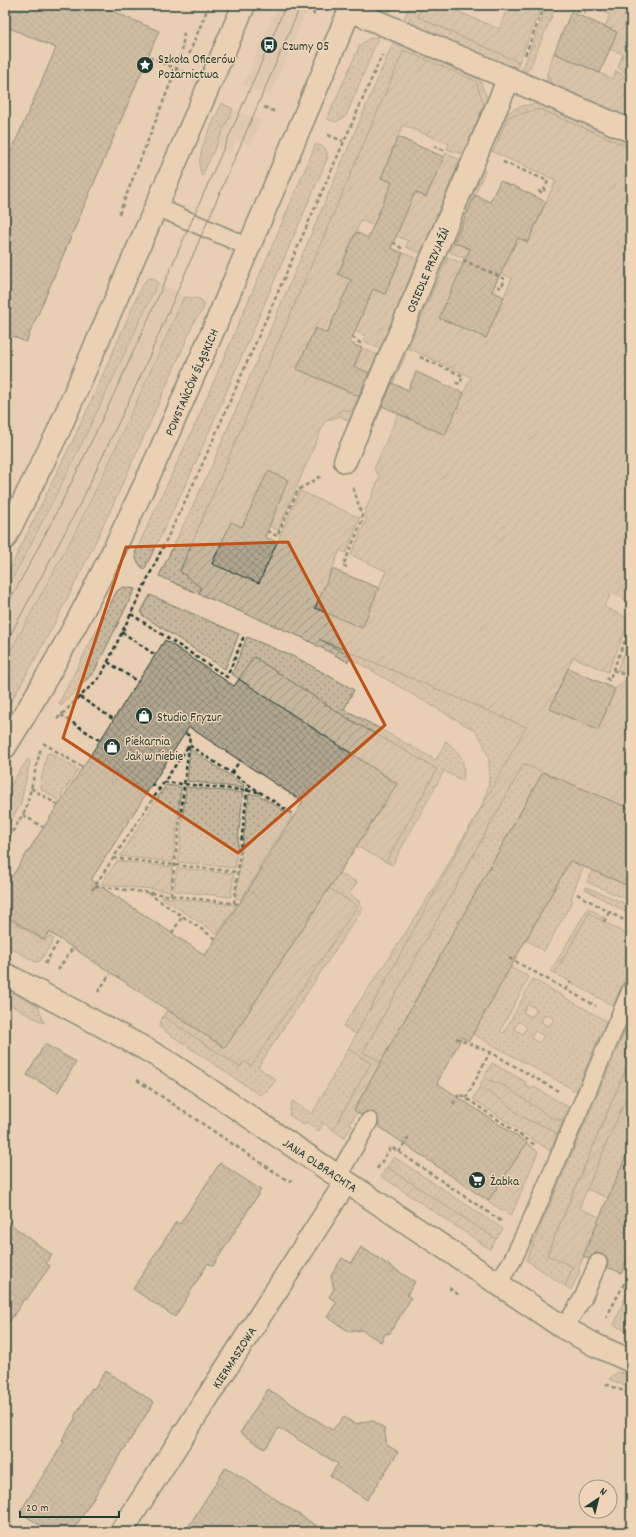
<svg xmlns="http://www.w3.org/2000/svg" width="636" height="1537" viewBox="0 0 636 1537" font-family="Dekko,sans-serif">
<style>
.built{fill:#d7c2a8}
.grass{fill:url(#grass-dots);stroke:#727a68;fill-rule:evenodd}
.garden{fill:url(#garden-furrows);stroke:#727a68}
.building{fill:url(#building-cross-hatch);stroke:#1f3d34;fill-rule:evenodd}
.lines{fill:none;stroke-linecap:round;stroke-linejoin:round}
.lane-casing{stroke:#1f3d34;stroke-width:20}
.street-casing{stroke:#1f3d34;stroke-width:25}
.secondary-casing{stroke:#1f3d34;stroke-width:25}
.path{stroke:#1f3d34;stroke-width:2.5;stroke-dasharray:4 3;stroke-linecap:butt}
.lane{stroke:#f0d4b7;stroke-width:17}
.street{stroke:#f0d4b7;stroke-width:22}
.secondary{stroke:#f0d4b7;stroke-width:22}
.tram{stroke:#1f3d34;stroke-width:1}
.marked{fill:none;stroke:#c05314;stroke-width:3;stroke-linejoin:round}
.labels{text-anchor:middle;stroke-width:3;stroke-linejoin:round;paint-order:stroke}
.poi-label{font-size:13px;fill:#1f3d34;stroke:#f0d4b7;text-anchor:start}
.street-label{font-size:13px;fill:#1f3d34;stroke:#f0d4b7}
</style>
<defs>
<pattern id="grass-dots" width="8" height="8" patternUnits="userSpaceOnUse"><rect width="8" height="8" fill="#c6b69d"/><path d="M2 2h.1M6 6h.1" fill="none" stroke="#a09581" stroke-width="1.8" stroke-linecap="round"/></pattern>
<pattern id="garden-furrows" width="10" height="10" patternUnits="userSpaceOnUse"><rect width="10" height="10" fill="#c6b69d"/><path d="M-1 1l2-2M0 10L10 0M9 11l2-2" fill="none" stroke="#a09581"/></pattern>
<pattern id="building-cross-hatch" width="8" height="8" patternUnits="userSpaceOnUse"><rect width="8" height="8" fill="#b0a58f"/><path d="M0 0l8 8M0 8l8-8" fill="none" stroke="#8f8876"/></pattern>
</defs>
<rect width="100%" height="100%" fill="#e8ceb2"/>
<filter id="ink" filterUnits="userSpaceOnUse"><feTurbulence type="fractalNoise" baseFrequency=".025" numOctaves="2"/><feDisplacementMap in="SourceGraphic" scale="8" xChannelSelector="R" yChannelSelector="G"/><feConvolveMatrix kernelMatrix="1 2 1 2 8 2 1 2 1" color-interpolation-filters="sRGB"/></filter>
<g filter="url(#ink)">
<path class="built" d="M278,5H309L270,96L243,85Z
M233,109L261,120L251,145L236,139L230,154L216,147Z
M158,282L184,297L108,465L74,534L5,661V592L46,519Z"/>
<path class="grass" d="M379,5H393L388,16Z
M410,5H423L418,17L519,62L515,74L402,23Z
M548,5L556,6L530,67L522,76L520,75Z
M379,36L346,116L336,122L327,119L360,45L369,39Z
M394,41L473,76L480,81L488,101L466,156L463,154L484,105L404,50L180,571L202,588L199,594L159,576L210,470Z
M547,74L552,84L631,118V123L547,87Z
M222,103L233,109L202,176C192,158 214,122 222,103Z
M536,104L546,106L631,143V148L540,109L508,117L493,152L489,150C500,123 503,106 536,104Z
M316,144L325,148L328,157L191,473L144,570L137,561L135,553L195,425Z
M460,160L464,161L424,254L421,253Z
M481,169L485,171L450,252L446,249Z
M443,256L448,257L408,348L404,347Z
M418,259L421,260L383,350L380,349Z
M153,278L158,282C109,387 61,491 5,592V579L87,411L141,288L147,279Z
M184,297L200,299L204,303C204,310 199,315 195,320C137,452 80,587 5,711V661L74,534L108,465Z
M402,351L406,354L374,426L372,420Z
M377,355L379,357L355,413L349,421L340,416L325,421L344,409L351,412Z
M123,587L135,589L94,672L61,706L59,703L117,591Z
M150,595L239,634L225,669L142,615L141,612Z
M247,637L299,659L354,690L344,709L436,760L446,741C461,754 466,761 463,781L444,771L392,865L386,862L437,769L347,718L254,657L239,679L232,674Z
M314,637L527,727L356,1034L343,1026C384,965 426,905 461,841C471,824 485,806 488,787C492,767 488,744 474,730Z
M190,749L244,785L243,788L187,781Z
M51,753L78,770L58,800L42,790L40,785L47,754Z
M28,759L30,762L20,806L5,829V793Z
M524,764L543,772L381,1062L363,1052Z
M166,785L181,787L173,862L120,856Z
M186,787L243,793L235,868L178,862Z
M249,794L259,795L292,816L258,868L260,870L240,900L236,898Z
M573,854L586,860L571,898L573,900L544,951L526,940Z
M596,863L631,878V901L587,882Z
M338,873L357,882L349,894L360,902L359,904L363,908L258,1067L276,1080L268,1090L260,1095L159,1027L163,1016L240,1067L357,906L329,888Z
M161,897L234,905L236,906L217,934Z
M589,913L631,937V965L613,1006L555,973Z
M5,917L45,941L49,936L54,939L40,961L36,962L5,945Z
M510,967L529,977L500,1031L504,1033L533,979L606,1021L576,1091L473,1034ZM528,1004L537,1009L532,1017L523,1012ZM545,1014L554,1019L549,1027L541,1022ZM519,1021L527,1027L523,1034L514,1029ZM535,1031L544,1036L539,1043L531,1038Z
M5,989L38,1006L44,1023L5,1002Z
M631,1017V1057L547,1254L573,1267L565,1286L526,1260Z
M348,1049L371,1063L333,1130L323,1123L319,1131L306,1122L304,1125L289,1115L292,1101L312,1114Z
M484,1078L505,1086L556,1120H563L557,1135C551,1127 537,1124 528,1120C521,1117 514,1110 508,1105C499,1097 490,1093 479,1088Z
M631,1086V1144L608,1198L587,1189Z
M527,1143L538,1152L511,1216L488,1201Z
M394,1157L503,1229L496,1239L387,1167Z
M623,1303L631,1307V1333L614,1325Z
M618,1372L631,1375V1388L609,1379Z"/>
<path class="garden" d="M423,5H453L452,9L499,29L509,5H542L519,62L418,17Z
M587,5H631V78L618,67L623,54L610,49L617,32L605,27L610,15Z
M404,50L476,81L484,105L463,154L447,149L449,144L403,125L381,178L426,197L446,153L460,160L421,253L406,247L408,241L361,220L338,274L385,294L403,253L418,259L380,349L364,341L366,336L332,321L327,333L315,328L297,369L344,390L362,348L377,355L351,412L344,409L325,421L278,530L247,516L242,527L231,522L212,563L259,583L300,491L360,518L346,553L340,550L315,608L362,628L386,571L351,555L366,520L365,511L380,477L374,469L398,414L445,435L471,377L408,348L412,338L448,257L475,270L458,277L440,318L486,338L512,278L450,252L454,242L469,249L481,222L528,242L556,180L493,152L508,117L540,109L631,148V602L611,593L604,607L630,619L608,672L573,657L550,709L598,730L615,689L626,680L631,682V810L524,764L363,1052L381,1062L354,1110L357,1112L350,1124L352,1126L344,1138L333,1130L371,1063L348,1049L526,727L319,639L351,657L348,662L301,637L199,594L201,588L180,571Z
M554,53L613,79L616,71C635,79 631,101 631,118L552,84L547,74Z
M631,637V675L617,670Z
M254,657L347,718L437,769L386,862L356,846L397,783L239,679Z
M117,861L173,867L170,891L101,884Z
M177,868L234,874L231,897L174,891Z
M586,887L631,906V915L585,889Z
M329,888L357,906L251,1066L244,1061L240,1067L163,1016L167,1010L225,1048Z
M588,908L604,917L602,921L589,913L555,973L551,971Z
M631,1057V1086L579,1208L600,1217L578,1270L580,1271L571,1290L565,1286L573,1267L547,1255Z
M492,1063L526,1082L524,1085L532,1089L534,1087L568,1107L563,1120L550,1117L505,1086L484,1078Z
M479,1088C490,1093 499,1097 508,1105C514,1110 521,1117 528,1120C537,1124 551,1127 557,1135L550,1151L473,1099Z
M387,1167L496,1239L490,1249L381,1176Z
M627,1293L631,1294V1307L623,1303Z"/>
<path class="building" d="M5,5H98L159,31L26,342L5,333V166L56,48L5,26Z
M571,12L617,32L600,73L554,53Z
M398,137L444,157L426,197L415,192L391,248L403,253L385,294L373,289L350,343L362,348L354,366L369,373L359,396L297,369L315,328L327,333L351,280L338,274L356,232L368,238L392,182L381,178Z
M500,181L511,186L512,185L546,202L528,242L518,238L492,291L504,297L486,338L439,318L470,249L454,242L475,195L490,202Z
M416,372L464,393L445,435L382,406L392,383L408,390Z
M268,471L288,480L265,537L277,542L259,583L212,564L231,522L242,527Z
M332,569L379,588L362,628L315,608Z
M165,640L234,686L239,679L397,784L225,1048L49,932L44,940L5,915V887ZM189,727L303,802L260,868L262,869L205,955L91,880Z
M568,668L615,689L598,730L550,709Z
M543,772L631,809V887L570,861L469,1041L462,1037L437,1083L527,1143L488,1201L378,1126L379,1121L374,1113L369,1111L361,1115L354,1110Z
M45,1044L76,1062L58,1092L27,1075Z
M631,1144V1253L622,1273L607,1267L608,1261L602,1254L596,1253L589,1259L583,1256Z
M220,1163L261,1190L213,1266L208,1263L175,1317L133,1289L176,1222L180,1224Z
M5,1220L52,1255L46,1263L50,1266L26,1300L24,1299L5,1329Z
M361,1247L415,1282L407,1295L411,1298L390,1333L385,1334L381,1342L362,1330L350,1332L327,1317L337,1302L329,1297L334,1289L331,1276L342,1258L351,1263Z
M106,1371L154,1402L72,1532H50L20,1512L64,1442L62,1440L75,1419V1415L92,1388L94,1389Z
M268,1389L332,1430L344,1417L355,1424L372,1420L384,1428L387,1445L398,1452L367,1500L330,1476L338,1464L279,1428L265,1449L240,1433Z
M226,1467L326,1532H185Z"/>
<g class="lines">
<defs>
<path id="lane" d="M157,207L249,247
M338,1176L369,1121
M497,1284L512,1261L532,1219L631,990
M564,1328L583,1298L598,1263"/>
<g id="street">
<path d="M350,10L631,131"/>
<path id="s1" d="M345,461L509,78"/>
<path id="s2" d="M5,974L142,1047L171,1064L564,1328L597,1346L631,1361"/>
<path id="s3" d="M121,1532L346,1182"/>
</g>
<g id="secondary">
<path d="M5,538L58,432L244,5"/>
<path id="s4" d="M5,747C90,612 155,466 218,319C263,215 307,110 352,5"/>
</g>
</defs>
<use href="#lane" class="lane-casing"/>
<use href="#street" class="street-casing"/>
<use href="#secondary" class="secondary-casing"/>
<path class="path" d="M314,5L312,8L315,18
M564,5L581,12H586
M194,8L196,5
M189,54L209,5
M525,55L545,5
M149,57L184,72
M264,107L276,112
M328,135L343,141
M434,146L446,151
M503,162L548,181L543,193L536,190
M119,214L176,69L182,51L184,32
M393,242L404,250
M463,260L505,279L501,288L495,285
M352,337L363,345
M420,357L463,376L460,384L453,382
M267,531L277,536L298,490L321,476
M347,567L343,566L363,519L353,487
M131,614L227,677L244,636
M122,632L155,655
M108,662L138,682
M613,670L631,678
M606,678L609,680L631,626
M80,697L113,719
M61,715L99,740
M57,719L101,676L198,474L382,55
M43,743L82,767
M232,773L240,760
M164,782L259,792
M152,784L159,789
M31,788L58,805
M23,815L43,827
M5,844L26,809L41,747
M113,858L237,872
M95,886L239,904
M92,890L189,745L294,815
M148,893L216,939
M577,894L631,924
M171,895L190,736L183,732
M234,903L248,784
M604,922L609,912
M172,933L182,917
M509,958L596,1006
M45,964L59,940
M58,970L72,949
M566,990L571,982
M98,992L110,974
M456,1038L490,1052L558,1091
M137,1080L285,1179L292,1181
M466,1098L490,1052
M453,1104L460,1094L535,1145
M399,1152L501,1221
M377,1169L391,1147L399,1152L409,1137
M449,1288L459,1295
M606,1318L624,1284L631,1287
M606,1384L631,1394"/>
<use href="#lane" class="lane"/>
<use href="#street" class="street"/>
<use href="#secondary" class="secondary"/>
<path class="tram" d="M5,609C72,489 129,364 184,238C218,161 253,83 286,5
M5,645L81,502L142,373L301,5"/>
</g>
</g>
<path d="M0 0H636V1537H0ZM288,542L385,725L238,853L63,738L126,547Z" fill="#e8ceb2" fill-opacity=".55" fill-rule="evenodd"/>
<path class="marked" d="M288,542L385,725L238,853L63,738L126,547Z"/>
<defs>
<symbol id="bus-disc" viewBox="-11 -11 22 22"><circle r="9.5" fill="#1f3d34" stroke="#f0d4b7"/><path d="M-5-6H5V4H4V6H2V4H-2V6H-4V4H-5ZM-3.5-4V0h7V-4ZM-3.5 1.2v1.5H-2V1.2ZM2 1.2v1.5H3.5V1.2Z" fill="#fff"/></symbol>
<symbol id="sight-disc" viewBox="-11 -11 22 22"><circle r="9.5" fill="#1f3d34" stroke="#f0d4b7"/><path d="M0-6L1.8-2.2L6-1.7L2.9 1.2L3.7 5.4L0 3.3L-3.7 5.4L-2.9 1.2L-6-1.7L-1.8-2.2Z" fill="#fff"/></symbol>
<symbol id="shop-disc" viewBox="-11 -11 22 22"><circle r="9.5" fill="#1f3d34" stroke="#f0d4b7"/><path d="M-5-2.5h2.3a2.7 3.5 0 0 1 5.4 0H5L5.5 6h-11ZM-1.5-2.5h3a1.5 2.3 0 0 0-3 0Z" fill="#fff"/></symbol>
<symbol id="supermarket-disc" viewBox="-11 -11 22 22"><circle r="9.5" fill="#1f3d34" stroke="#f0d4b7"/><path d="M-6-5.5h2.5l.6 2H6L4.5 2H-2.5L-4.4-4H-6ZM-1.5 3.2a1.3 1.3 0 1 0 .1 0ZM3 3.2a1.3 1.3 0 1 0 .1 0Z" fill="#fff"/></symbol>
</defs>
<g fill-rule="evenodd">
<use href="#bus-disc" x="259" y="35" width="20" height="20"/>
<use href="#sight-disc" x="135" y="55" width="20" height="20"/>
<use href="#shop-disc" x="134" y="706" width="20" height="20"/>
<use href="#shop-disc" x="102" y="737" width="20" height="20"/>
<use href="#supermarket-disc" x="467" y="1170" width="20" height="20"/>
</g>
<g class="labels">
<g class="poi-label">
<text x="282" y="50">Czumy 05</text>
<text x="158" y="63">Szkoła Oficerów<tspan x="158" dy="15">Pożarnictwa</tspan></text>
<text x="157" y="721">Studio Fryzur</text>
<text x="125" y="745">Piekarnia<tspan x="125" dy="15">Jak w niebie</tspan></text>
<text x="490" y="1185">Żabka</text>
</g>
<g class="street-label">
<text dy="5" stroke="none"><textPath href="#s1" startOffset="208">OSIEDLE PRZYJAŹŃ</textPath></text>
<text dy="5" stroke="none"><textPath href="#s4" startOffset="410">POWSTAŃCÓW ŚLĄSKICH</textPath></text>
<text dy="5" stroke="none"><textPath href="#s2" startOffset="369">JANA OLBRACHTA</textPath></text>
<text dy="5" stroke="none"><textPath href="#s3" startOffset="208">KIERMASZOWA</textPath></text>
</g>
</g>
<rect width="636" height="1537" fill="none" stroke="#f0d4b7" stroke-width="20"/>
<rect x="10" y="10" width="616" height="1517" fill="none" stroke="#1f3d34" stroke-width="1.5" filter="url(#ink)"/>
<g transform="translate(598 1499) rotate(35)"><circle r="19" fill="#f0d4b7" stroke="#9c9883"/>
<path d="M0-3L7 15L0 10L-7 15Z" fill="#1f3d34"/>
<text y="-6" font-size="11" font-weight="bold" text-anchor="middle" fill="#1f3d34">N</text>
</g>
<path d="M20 1511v6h99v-6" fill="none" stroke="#1f3d34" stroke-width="2"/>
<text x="26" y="1511" font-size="12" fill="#1f3d34" stroke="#f0d4b7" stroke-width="3" paint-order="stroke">20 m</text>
</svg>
